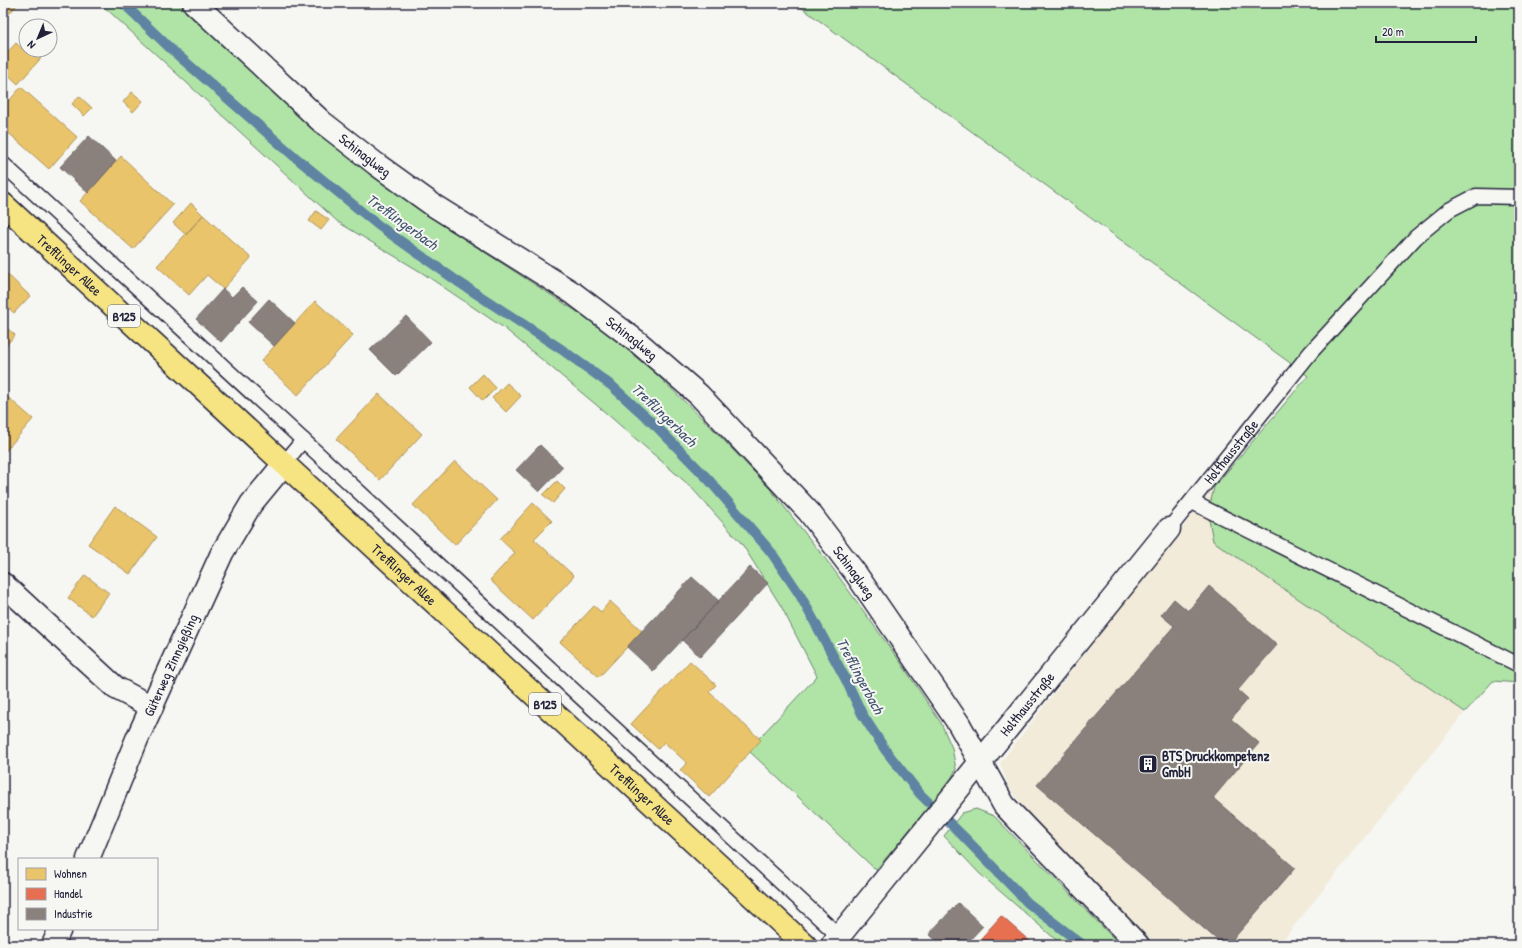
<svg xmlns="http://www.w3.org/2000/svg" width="1522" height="948" viewBox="0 0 1522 948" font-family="'Patrick Hand',sans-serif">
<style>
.built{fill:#f2ebd9}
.green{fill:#b0e4a6;stroke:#698370}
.homes{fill:#e9c46a;stroke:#ad935c}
.shops{fill:#e76f51;stroke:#ac584a}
.industry{fill:#8a817c;stroke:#6b6468}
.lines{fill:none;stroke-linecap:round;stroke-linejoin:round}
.stream{stroke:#5f83a2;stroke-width:10}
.service-casing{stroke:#22223b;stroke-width:17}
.minor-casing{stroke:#22223b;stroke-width:25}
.primary-casing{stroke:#22223b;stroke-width:25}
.service{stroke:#f6f6f2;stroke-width:14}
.minor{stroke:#f6f6f2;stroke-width:22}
.primary{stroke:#f6e381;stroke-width:22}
.labels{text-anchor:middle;stroke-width:4;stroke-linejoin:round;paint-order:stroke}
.shield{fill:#f6f6f2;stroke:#626272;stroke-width:1}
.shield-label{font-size:13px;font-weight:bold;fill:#22223b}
.street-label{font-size:14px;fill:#22223b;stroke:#f6f6f2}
.poi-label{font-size:14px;font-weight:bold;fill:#22223b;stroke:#f6f6f2;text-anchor:start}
.water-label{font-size:15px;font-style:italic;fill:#40536f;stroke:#f6f6f2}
</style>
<rect width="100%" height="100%" fill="#f6f6f2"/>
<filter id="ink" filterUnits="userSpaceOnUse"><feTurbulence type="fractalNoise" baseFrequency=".025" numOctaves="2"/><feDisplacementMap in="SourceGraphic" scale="8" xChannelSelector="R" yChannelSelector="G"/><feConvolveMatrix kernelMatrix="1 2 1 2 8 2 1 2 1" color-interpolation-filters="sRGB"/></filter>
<g filter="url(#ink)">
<path class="built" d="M1214,487L1208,514L1214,541L1465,712L1279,945H1153L1027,812L1009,787L1000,763Z"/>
<path class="green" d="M100,3H179L357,163L430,217L593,322L654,372L713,429L771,490L831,566L901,663L941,723L952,748L956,769L950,781L876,870L748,750L817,676L781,606L742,544L690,486L606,413L504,328L421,272L338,222Z
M795,3H1519V683L1493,681L1465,712L1213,541L1208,514L1214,487L1308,376Z
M976,809L994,816L1120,945H1062L979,873L944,836L962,813Z"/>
<path class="homes" d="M3,3H19L3,20Z
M16,43L26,52L28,50H32L41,58L18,84L3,70V57Z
M21,87L77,137L49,169L3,128V108Z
M132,92L143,101L133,112L123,102Z
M79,96L92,108L84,116L72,104Z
M121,156L173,205L133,249L80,201Z
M191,203L203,215L186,235L173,223Z
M316,211L329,220L321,230L309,221Z
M203,215L251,258L223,289L207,275L189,295L157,266Z
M3,270L30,296L14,313L3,303Z
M315,301L353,335L298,395L261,361Z
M8,329L15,335L3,349V334Z
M483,374L496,388L483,401L470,387Z
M507,383L521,396L506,412L492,398Z
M3,393L33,419L3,454Z
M379,394L422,434L380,480L336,439Z
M455,461L497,500L455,545L413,505Z
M557,481L565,489L553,503L543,495Z
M533,503L552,521L534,539L574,576L533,620L490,580L515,553L500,539Z
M115,506L157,537L130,574L88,544Z
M85,575L109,593L92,616L68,598Z
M610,601L642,631L599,677L560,642L594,606L601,612Z
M690,661L716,685L709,692L761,740L709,797L680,770L687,763L664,742L658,749L631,724Z"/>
<path class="shops" d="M1001,916L1034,945H975Z"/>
<path class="industry" d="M89,136L116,161L88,193L60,167Z
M242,287L258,301L221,342L196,319L223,289L232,297Z
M269,299L295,323L274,346L248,322Z
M406,316L431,342L396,376L370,350Z
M540,445L563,467L539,492L516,470Z
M750,567L768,583L700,657L682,640Z
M692,577L719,601L653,671L627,647Z
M1209,586L1277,645L1238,690L1248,699L1231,719L1259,743L1213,798L1295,868L1228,945H1223L1037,785L1174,626L1161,615L1174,599L1188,611Z
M958,903L983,926L965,945H941L929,934Z"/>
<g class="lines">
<path class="stream" d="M123,3L173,51L295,157L378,225L457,281L561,349L612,386L657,427L709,480L771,552L800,595L845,678L862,714L886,751L920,794L963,836L1028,903L1083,945"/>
<defs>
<g id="service">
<path d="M3,164L303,440L284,464"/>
<path d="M303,440L839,936"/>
<path d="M1192,502L1519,665"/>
<path id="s1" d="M1169,529L1311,352L1416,237L1449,210L1476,196L1519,197"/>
</g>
<g id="minor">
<path id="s2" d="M194,3L322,122L376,164L433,205L573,293L639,343L699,395L809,512L856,574L959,724L1004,805L1138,945"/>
<path d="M3,584L116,688L152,707"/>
<path id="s3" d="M88,859L137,739L222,553L251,504L284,464"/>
<path d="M53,945L60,929"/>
<path id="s4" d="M832,945L1169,529"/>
</g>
<g id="primary">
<path id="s5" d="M3,204L805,945"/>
</g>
</defs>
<use href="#service" class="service-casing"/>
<use href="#minor" class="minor-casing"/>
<use href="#primary" class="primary-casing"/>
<use href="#service" class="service"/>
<use href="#minor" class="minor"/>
<use href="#primary" class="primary"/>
</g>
</g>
<defs>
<symbol id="building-square" viewBox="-11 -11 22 22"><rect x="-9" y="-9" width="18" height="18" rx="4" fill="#22223b" stroke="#f6f6f2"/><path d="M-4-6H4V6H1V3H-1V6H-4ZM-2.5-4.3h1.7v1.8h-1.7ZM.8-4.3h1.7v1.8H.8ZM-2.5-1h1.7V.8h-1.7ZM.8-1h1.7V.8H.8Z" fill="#fff"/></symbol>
</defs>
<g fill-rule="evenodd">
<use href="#building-square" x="1137" y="753" width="22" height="22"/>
</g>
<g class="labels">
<g class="shield">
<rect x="108" y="305" width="32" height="22" rx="3"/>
<rect x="529" y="693" width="32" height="22" rx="3"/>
</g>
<g class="shield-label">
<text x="124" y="321">B125</text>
<text x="545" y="709">B125</text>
</g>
<g class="street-label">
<text dy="5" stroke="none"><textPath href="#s2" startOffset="229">Schinaglweg</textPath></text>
<text dy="5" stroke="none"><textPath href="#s5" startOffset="90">Trefflinger Allee</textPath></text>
<text dy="5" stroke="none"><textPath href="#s2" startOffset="553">Schinaglweg</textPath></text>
<text dy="5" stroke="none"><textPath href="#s1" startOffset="99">Holthausstraße</textPath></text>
<text dy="5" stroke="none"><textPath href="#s2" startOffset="877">Schinaglweg</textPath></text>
<text dy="5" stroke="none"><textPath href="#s5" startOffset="546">Trefflinger Allee</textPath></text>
<text dy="5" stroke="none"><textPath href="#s3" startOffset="211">Güterweg Zinngießing</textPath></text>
<text dy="5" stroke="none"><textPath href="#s4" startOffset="310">Holthausstraße</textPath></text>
<text dy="5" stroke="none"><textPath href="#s5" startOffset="870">Trefflinger Allee</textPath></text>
</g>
<g class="poi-label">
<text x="1162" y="761">BTS Druckkompetenz<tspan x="1162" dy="16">GmbH</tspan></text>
</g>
<g class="water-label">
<text transform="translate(402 222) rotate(36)" y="5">Trefflingerbach</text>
<text transform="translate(664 415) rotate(44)" y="5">Trefflingerbach</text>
<text transform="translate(860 676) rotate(62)" y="5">Trefflingerbach</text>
</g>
</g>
<rect width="1522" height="948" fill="none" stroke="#f6f6f2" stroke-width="16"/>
<rect x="8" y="8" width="1506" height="932" fill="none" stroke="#22223b" stroke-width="1.5" filter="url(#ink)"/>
<rect x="18" y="858" width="140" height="72" fill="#f6f6f2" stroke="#a1a1a9"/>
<rect x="26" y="868" width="20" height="12" fill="#e9c46a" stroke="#a1a1a9"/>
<text x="54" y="878" font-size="12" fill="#22223b">Wohnen</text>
<rect x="26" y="888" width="20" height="12" fill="#e76f51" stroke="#a1a1a9"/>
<text x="54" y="898" font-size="12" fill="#22223b">Handel</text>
<rect x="26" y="908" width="20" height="12" fill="#8a817c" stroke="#a1a1a9"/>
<text x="54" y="918" font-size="12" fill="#22223b">Industrie</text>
<g transform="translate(38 38) rotate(224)"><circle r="19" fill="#f6f6f2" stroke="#a1a1a9"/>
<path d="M0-3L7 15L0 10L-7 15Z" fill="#22223b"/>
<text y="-6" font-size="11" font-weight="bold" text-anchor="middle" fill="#22223b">N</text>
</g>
<path d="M1376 36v6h100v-6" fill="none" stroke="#22223b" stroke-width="2"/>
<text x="1382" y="36" font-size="12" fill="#22223b" stroke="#f6f6f2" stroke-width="3" paint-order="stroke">20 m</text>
</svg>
